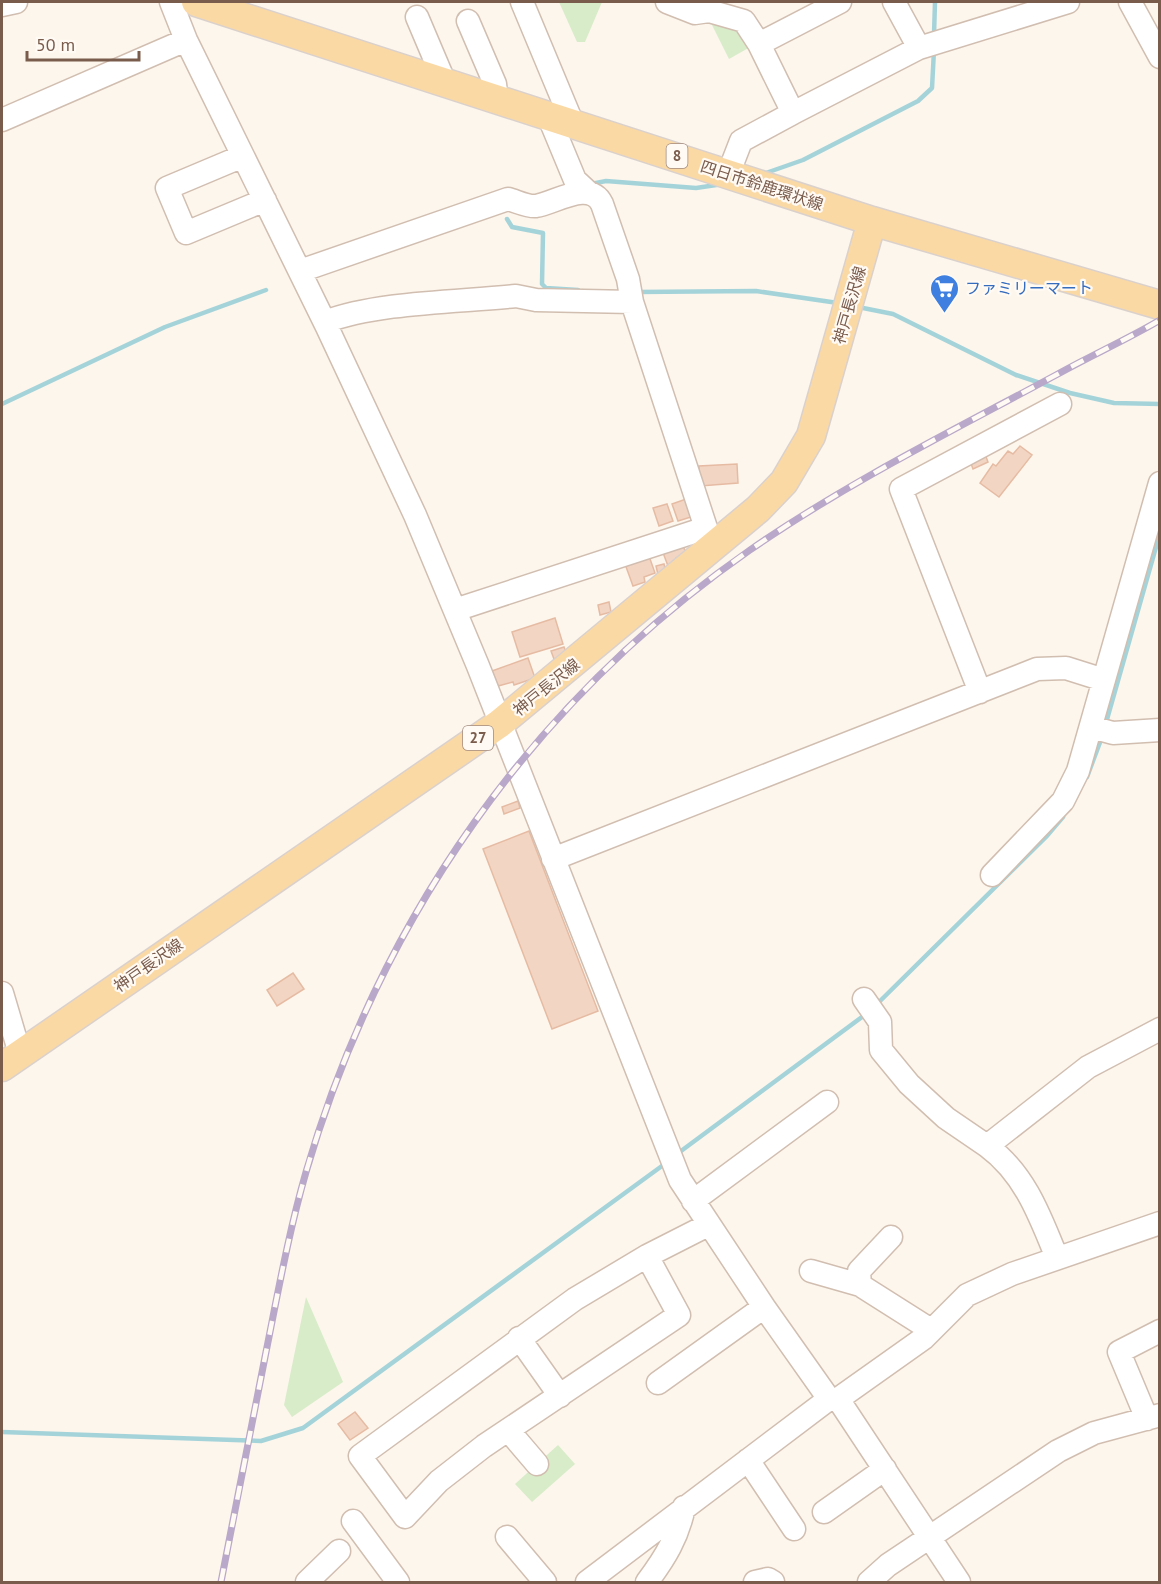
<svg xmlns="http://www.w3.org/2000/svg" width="1161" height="1584" viewBox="0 0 1161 1584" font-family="'PT Sans','Noto Sans JP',sans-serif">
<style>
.green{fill:#d8ecc9}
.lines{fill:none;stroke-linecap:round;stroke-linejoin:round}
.stream{stroke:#a5d3da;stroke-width:4.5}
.building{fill:#f3d5c3;stroke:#e6bba3;stroke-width:1.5}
.minor-casing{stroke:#d1beb0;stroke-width:25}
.major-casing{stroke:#dad1cd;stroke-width:31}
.minor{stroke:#fff;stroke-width:22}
.major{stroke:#fbd9a5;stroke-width:28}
.rail-casing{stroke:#b9a8c9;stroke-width:7}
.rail{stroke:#fffaf3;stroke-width:4.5;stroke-dasharray:14;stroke-linecap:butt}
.labels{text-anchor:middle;stroke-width:4.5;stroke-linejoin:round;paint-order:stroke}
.shield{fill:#fffaf3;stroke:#a28b7f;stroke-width:1.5}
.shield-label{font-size:15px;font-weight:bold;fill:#7a5c4d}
.street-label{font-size:16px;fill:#7a5c4d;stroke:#fffaf3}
.shop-label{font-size:16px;fill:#366cbe;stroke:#fffaf3;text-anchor:start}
</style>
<rect width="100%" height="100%" fill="#fdf6ec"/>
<path class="green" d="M559,2H602L585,42H577Z
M708,17L737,26L752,46L729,59Z
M306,1297L343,1382L292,1417L284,1405Z
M558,1445L575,1464L532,1502L515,1484Z"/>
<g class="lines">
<path class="stream" d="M934,35L935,2
M763,174L803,160L918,101L932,88L934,50
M591,184L606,181L696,188L723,184
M507,219L512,227L543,233L542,284L546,288L578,290
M637,292L756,291L838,303
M858,307L893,314L1016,375L1070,393L1114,403L1160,404
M2,404L165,327L266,290
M1106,723L1160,533
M1087,777L1102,737
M876,1005L1046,837L1063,817
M677,1154L866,1014
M2,1432L261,1441L303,1428L666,1163"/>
</g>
<path class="building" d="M1020,446L1032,455L999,497L980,483L993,464L996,466L1008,451L1013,454Z
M985,454L988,462L973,469L970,461Z
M737,464L738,483L700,486L699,466Z
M689,498L694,516L678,521L672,504Z
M667,504L673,521L659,526L653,508Z
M682,542L686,554L676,558L678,562L668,566L662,550Z
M649,556L655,573L644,577L645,582L633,586L625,564Z
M664,564L666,573L659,579L656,566Z
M609,602L611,612L600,615L598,605Z
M555,618L563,644L520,657L512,632Z
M564,647L567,655L554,659L551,651Z
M528,658L535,678L514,685L513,682L498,686L492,671Z
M518,801L520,808L504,814L502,807Z
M529,831L598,1011L552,1029L483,849Z
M293,973L304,989L277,1006L267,990Z
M355,1412L368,1428L350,1440L338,1424Z"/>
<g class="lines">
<defs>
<path id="minor" d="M171,2L186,40L327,327L415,515L478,666L680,1180L764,1307L829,1399
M522,2L572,122
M667,2L695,13L709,11L744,21L759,44L793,113L741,141L729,172
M1130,2L1160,57
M2,5L16,2
M417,17L445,83
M468,21L495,84L497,100
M759,44L840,2
M919,48L1068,2
M793,113L919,48L894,2
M548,115L575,180L589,193
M2,120L186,40
M243,156L167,188L186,233L265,200
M300,271L508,199C516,201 528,207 536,206C555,203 590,179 602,204L628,279L632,302
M325,322C377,302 459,302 516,296L536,300L632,302L706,528
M455,610L706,528L711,541
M980,692L901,489L1060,404
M1091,727L1113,733L1160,730
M553,859L1037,669L1066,668L1104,680
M992,875L1063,801L1078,771L1160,483
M2,993L20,1054
M864,999L880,1022L881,1050L909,1084L946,1118L987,1146
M693,1201L827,1102
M647,1256L679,1315L484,1446L439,1481L405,1517L360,1456L575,1299L647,1256L708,1225
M1057,1258C1040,1216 1025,1174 987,1146L1088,1067L1160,1029
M811,1271L860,1285L931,1330
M860,1285L859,1271L891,1237
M519,1338L560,1396
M658,1383L764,1307
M838,1399L959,1582
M1147,1419L1119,1352L1160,1331
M508,1430L537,1464
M748,1460L794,1529
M824,1512L885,1469
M353,1521L398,1582
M507,1537L545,1582
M307,1582L339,1551
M587,1582L829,1399H838L924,1338L967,1295L1012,1274L1160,1223
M647,1582C665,1558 678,1537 684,1507
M755,1582L768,1579L773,1582
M869,1582L888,1565L1058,1451L1094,1433L1160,1415"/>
<path id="major" d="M196,2L872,221L1160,305
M2,1067L499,724L758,509L784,482L811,436L872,221"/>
</defs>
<use href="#minor" class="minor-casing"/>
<use href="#major" class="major-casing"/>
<use href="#minor" class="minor"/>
<use href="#major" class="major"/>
<defs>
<path id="rail" d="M221,1582C236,1506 251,1429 266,1352C278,1292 289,1231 306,1172C380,918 533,701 750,550C847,483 952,431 1056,375C1090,356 1126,340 1160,320"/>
</defs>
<use href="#rail" class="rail-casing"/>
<use href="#rail" class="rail"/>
</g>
<defs>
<symbol id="supermarket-pin" viewBox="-11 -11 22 30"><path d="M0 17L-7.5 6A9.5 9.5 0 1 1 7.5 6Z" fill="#3f7fe0" stroke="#fffaf3"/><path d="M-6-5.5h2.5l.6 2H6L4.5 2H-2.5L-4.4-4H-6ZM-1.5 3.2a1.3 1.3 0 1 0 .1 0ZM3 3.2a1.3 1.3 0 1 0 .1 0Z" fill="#fff"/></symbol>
</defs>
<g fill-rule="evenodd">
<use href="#supermarket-pin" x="928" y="272" width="33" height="45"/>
</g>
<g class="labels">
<g class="shield">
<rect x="666.5" y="144" width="21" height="24" rx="4.5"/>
<rect x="463" y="726" width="30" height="24" rx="4.5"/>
</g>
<g class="shield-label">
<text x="677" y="161">8</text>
<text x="478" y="743">27</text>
</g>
<g class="street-label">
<text transform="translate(762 185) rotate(18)" y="6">四日市鈴鹿環状線</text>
<text transform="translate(849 305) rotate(-74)" y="6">神戸長沢線</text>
<text transform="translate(546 687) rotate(-39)" y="6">神戸長沢線</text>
<text transform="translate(148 965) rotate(-35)" y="6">神戸長沢線</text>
</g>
<g class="shop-label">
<text x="965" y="294">ファミリーマート</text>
</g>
</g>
<rect width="1161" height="1584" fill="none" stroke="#7a5c4d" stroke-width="6"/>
<path d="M27 51v9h112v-9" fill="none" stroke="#7a5c4d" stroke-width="3"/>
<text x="36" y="51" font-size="18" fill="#7a5c4d" stroke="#fffaf3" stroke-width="4.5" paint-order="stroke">50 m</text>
</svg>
